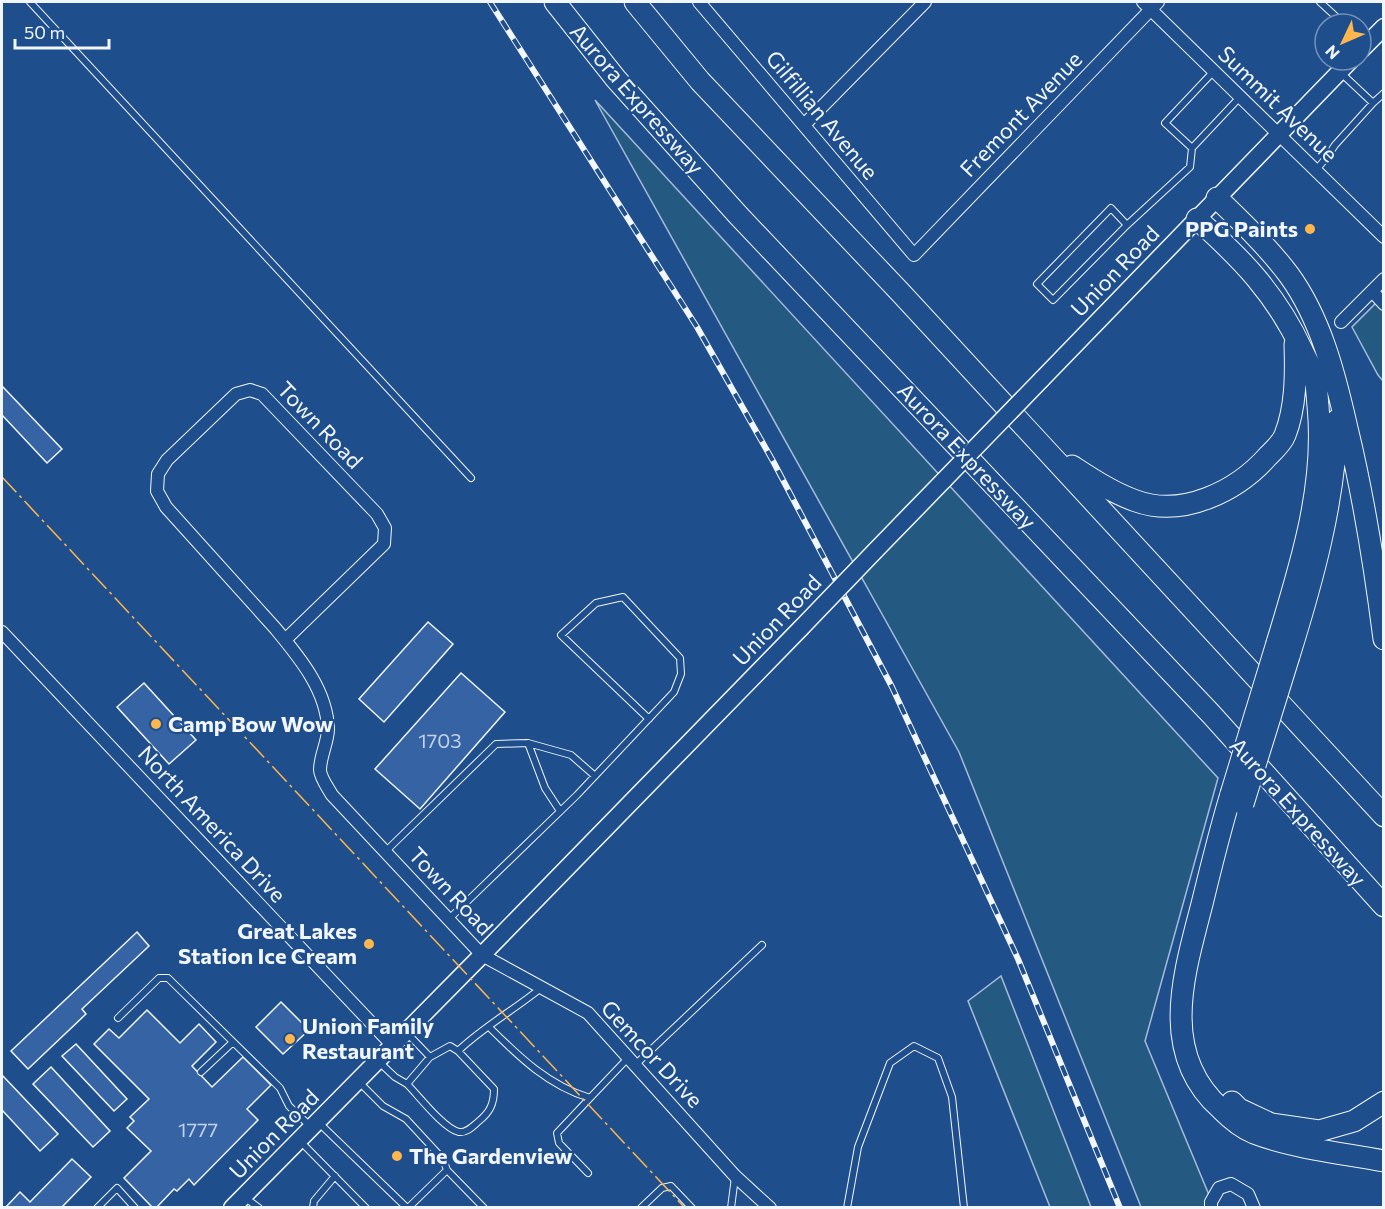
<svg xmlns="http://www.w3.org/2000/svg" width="1385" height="1209" viewBox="0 0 1385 1209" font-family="Commissioner,sans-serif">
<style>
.green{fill:#245a82;stroke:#a8bbd7;stroke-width:1.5}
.building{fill:#3563a3;stroke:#f2f6ff;stroke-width:1.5}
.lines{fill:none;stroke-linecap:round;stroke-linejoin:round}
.lane-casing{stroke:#f2f6ff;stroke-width:8}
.street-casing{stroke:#f2f6ff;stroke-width:14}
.secondary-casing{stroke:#f2f6ff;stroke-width:19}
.highway-casing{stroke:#f2f6ff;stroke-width:23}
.lane{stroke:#1f4e8c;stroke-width:6}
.street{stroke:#1f4e8c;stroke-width:12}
.secondary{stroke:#1f4e8c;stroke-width:16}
.highway{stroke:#1f4e8c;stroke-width:21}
.rail-casing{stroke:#f2f6ff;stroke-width:6}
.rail{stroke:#1f4e8c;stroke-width:4;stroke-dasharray:11;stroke-linecap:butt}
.secondary-bridge-casing{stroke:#f2f6ff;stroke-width:19;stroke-linecap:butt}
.highway-bridge-casing{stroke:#f2f6ff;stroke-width:23;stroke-linecap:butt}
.secondary-bridge{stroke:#1f4e8c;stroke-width:16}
.highway-bridge{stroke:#1f4e8c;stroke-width:21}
.power{stroke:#ffb74d;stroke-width:1.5;stroke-dasharray:21 4.5 3 4.5;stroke-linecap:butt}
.poi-dot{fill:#ffb74d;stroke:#1f4e8c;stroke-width:2}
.labels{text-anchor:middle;stroke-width:4.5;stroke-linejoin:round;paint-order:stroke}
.number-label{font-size:20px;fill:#c3d1e8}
.street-label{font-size:22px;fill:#f2f6ff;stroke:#1f4e8c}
.poi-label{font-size:22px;font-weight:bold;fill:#f2f6ff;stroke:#1f4e8c;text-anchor:start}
</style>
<rect width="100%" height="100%" fill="#1f4e8c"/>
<path class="green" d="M595,100L1218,778L1145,1041L1214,1207H1141L959,752Z
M1383,296V381L1378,375L1352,327Z
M1001,976L1091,1207H1050L968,1001Z"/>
<path class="building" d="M2,386L62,449L47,463L2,415Z
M428,622L453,644L384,722L359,699Z
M461,673L505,712L420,809L375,769Z
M144,683L196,740L169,764L117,707Z
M137,932L149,946L82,1009L86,1014L28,1069L11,1051Z
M281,1002L309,1030L283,1054L256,1027Z
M147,1010L180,1043L199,1024L216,1042L192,1066L212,1087L243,1057L271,1085L247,1109L258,1120L194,1185L189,1179L177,1191L174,1189L156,1208H153L124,1178L151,1151L127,1128L134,1121L130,1117L149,1099L94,1044L109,1029L119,1038Z
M76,1044L127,1099L114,1111L62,1056Z
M51,1067L110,1131L93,1147L33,1084Z
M2,1075L58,1134L40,1151L2,1110Z
M72,1159L91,1177L61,1208H5L20,1192L30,1202Z"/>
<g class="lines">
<defs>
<path id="lane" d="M30,2L471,478
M1320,2L1344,24
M1214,71L1165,123L1192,148L1240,97
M1373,103L1384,93
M1316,170L1327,157L1335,145L1373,103L1340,72
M1127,225L1111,208L1037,284L1053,300L1127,225L1190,167L1192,148
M528,743L571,755L595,776
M385,852L496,744L528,743L545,788L560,811
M449,919L577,795L674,692L681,674L680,658L623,597L596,603L561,635L649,719
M118,1018L159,978H168L280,1088L289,1106L310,1126
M489,1027C519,1057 549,1086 590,1098L628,1058
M407,1033L430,1057L450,1046L458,1051L494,1089C494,1104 490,1112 479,1121C473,1126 467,1133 459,1132C444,1129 418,1095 407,1084L430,1057
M458,1051C483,1027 514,1010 541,988
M379,1062L395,1077L407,1084
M635,1065L762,945
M201,1072L233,1042
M358,1081L383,1106L406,1119L443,1159L447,1170L408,1208
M318,1122L407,1208
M300,1141L366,1208
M447,1170L484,1208
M588,1173L559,1143L557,1133L590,1098
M244,1197L259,1208
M97,1208L117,1188L135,1208
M313,1208L314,1201L335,1176
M641,1208L662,1188L671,1186L692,1208
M731,1208L735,1177
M847,1208L858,1147L890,1063L914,1046L938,1058L952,1097L964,1208"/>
<path id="street" d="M699,2L914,255L1158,2
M1143,2L1384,237
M804,125L925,2
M1372,291L1384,304
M1341,322L1384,279
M2,632L393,1046
M285,640L384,544L385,528L377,514L262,394L250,390L236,394L167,460L158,474L157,491L166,507L275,628C299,657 327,690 328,729C328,742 320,756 320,770C320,777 328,788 332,795L482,955L588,1013L735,1176L770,1208
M1211,1208V1202L1219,1188L1231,1184L1248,1194L1254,1208"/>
<path id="secondary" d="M1361,50L1384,27
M1041,380L1351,60
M875,551L944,480
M232,1208L482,955L801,628"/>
<path id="highway" d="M555,2L616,79L738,215L1211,714L1384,906
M635,2L700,81L900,292L1384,816
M1217,198C1242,222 1268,247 1289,275C1321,319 1335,375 1347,428C1364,498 1375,568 1384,639
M1197,219C1242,259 1276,294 1302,350C1306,359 1312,369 1315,379C1317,387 1317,397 1318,406C1326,487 1300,567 1277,643
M1072,466C1092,479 1113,493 1136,501C1183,518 1237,491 1268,456C1274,450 1282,443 1285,435C1296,407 1296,374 1295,344
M1289,656C1313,579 1335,500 1337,420
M1231,794C1220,830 1211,867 1202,904C1184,974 1158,1053 1221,1109C1230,1118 1242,1128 1254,1133C1293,1148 1342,1153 1384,1161
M1232,1102L1239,1109L1271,1124L1319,1131L1354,1121L1384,1102"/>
</defs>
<use href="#lane" class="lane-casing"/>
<use href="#street" class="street-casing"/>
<use href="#secondary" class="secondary-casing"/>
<use href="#highway" class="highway-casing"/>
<use href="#lane" class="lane"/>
<use href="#street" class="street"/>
<use href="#secondary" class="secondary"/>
<use href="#highway" class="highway"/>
<defs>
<path id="rail" d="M490,2L697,327L773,461L892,687L1018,959L1120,1208"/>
</defs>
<use href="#rail" class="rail-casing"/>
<use href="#rail" class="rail"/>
<defs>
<path id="secondary-bridge" d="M944,480L1041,380
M801,628L875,551"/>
<path id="highway-bridge" d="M1231,794L1277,643
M1243,804L1289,656"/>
</defs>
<use href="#secondary-bridge" class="secondary-bridge-casing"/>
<use href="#highway-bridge" class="highway-bridge-casing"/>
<use href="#secondary-bridge" class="secondary-bridge"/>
<use href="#highway-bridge" class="highway-bridge"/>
<path class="power" d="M2,477L685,1208"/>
</g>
<g class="poi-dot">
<circle cx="1310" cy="229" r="6"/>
<circle cx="156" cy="724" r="6"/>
<circle cx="369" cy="944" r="6"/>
<circle cx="290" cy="1039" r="6"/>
<circle cx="397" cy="1156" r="6"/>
</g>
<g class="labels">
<g class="number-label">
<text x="440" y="748">1703</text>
<text x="198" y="1137">1777</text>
</g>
<g class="street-label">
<text transform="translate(637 99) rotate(49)" y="8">Aurora Expressway</text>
<text transform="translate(1278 104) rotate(44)" y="8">Summit Avenue</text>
<text transform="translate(1021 114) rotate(-46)" y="8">Fremont Avenue</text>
<text transform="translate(822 115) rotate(50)" y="8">Gilfillian Avenue</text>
<text transform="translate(1115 271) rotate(-46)" y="8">Union Road</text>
<text transform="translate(320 425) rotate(46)" y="8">Town Road</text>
<text transform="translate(967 456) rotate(47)" y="8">Aurora Expressway</text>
<text transform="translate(777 620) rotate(-46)" y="8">Union Road</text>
<text transform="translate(1298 812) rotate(48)" y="8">Aurora Expressway</text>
<text transform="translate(212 824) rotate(47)" y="8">North America Drive</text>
<text transform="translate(451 891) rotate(47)" y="8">Town Road</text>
<text transform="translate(652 1054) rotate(47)" y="8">Gemcor Drive</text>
<text transform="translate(274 1134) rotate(-45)" y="8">Union Road</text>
</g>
<g class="poi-label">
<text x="1298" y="237" text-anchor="end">PPG Paints</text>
<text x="168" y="732">Camp Bow Wow</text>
<text x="357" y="939" text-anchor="end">Great Lakes<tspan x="357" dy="25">Station Ice Cream</tspan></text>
<text x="302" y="1034">Union Family<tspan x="302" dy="25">Restaurant</tspan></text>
<text x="409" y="1164">The Gardenview</text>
</g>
</g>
<rect width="1385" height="1209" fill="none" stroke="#f2f6ff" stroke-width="6"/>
<g transform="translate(1343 42) rotate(226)"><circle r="28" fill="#1f4e8c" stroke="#7391ba" stroke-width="1.5"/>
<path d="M0-4.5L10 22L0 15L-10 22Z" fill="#ffb74d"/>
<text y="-9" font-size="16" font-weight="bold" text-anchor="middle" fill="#f2f6ff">N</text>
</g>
<path d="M15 39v9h94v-9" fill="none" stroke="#f2f6ff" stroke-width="3"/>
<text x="24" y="39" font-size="18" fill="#f2f6ff" stroke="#1f4e8c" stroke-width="4.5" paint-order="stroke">50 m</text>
</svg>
